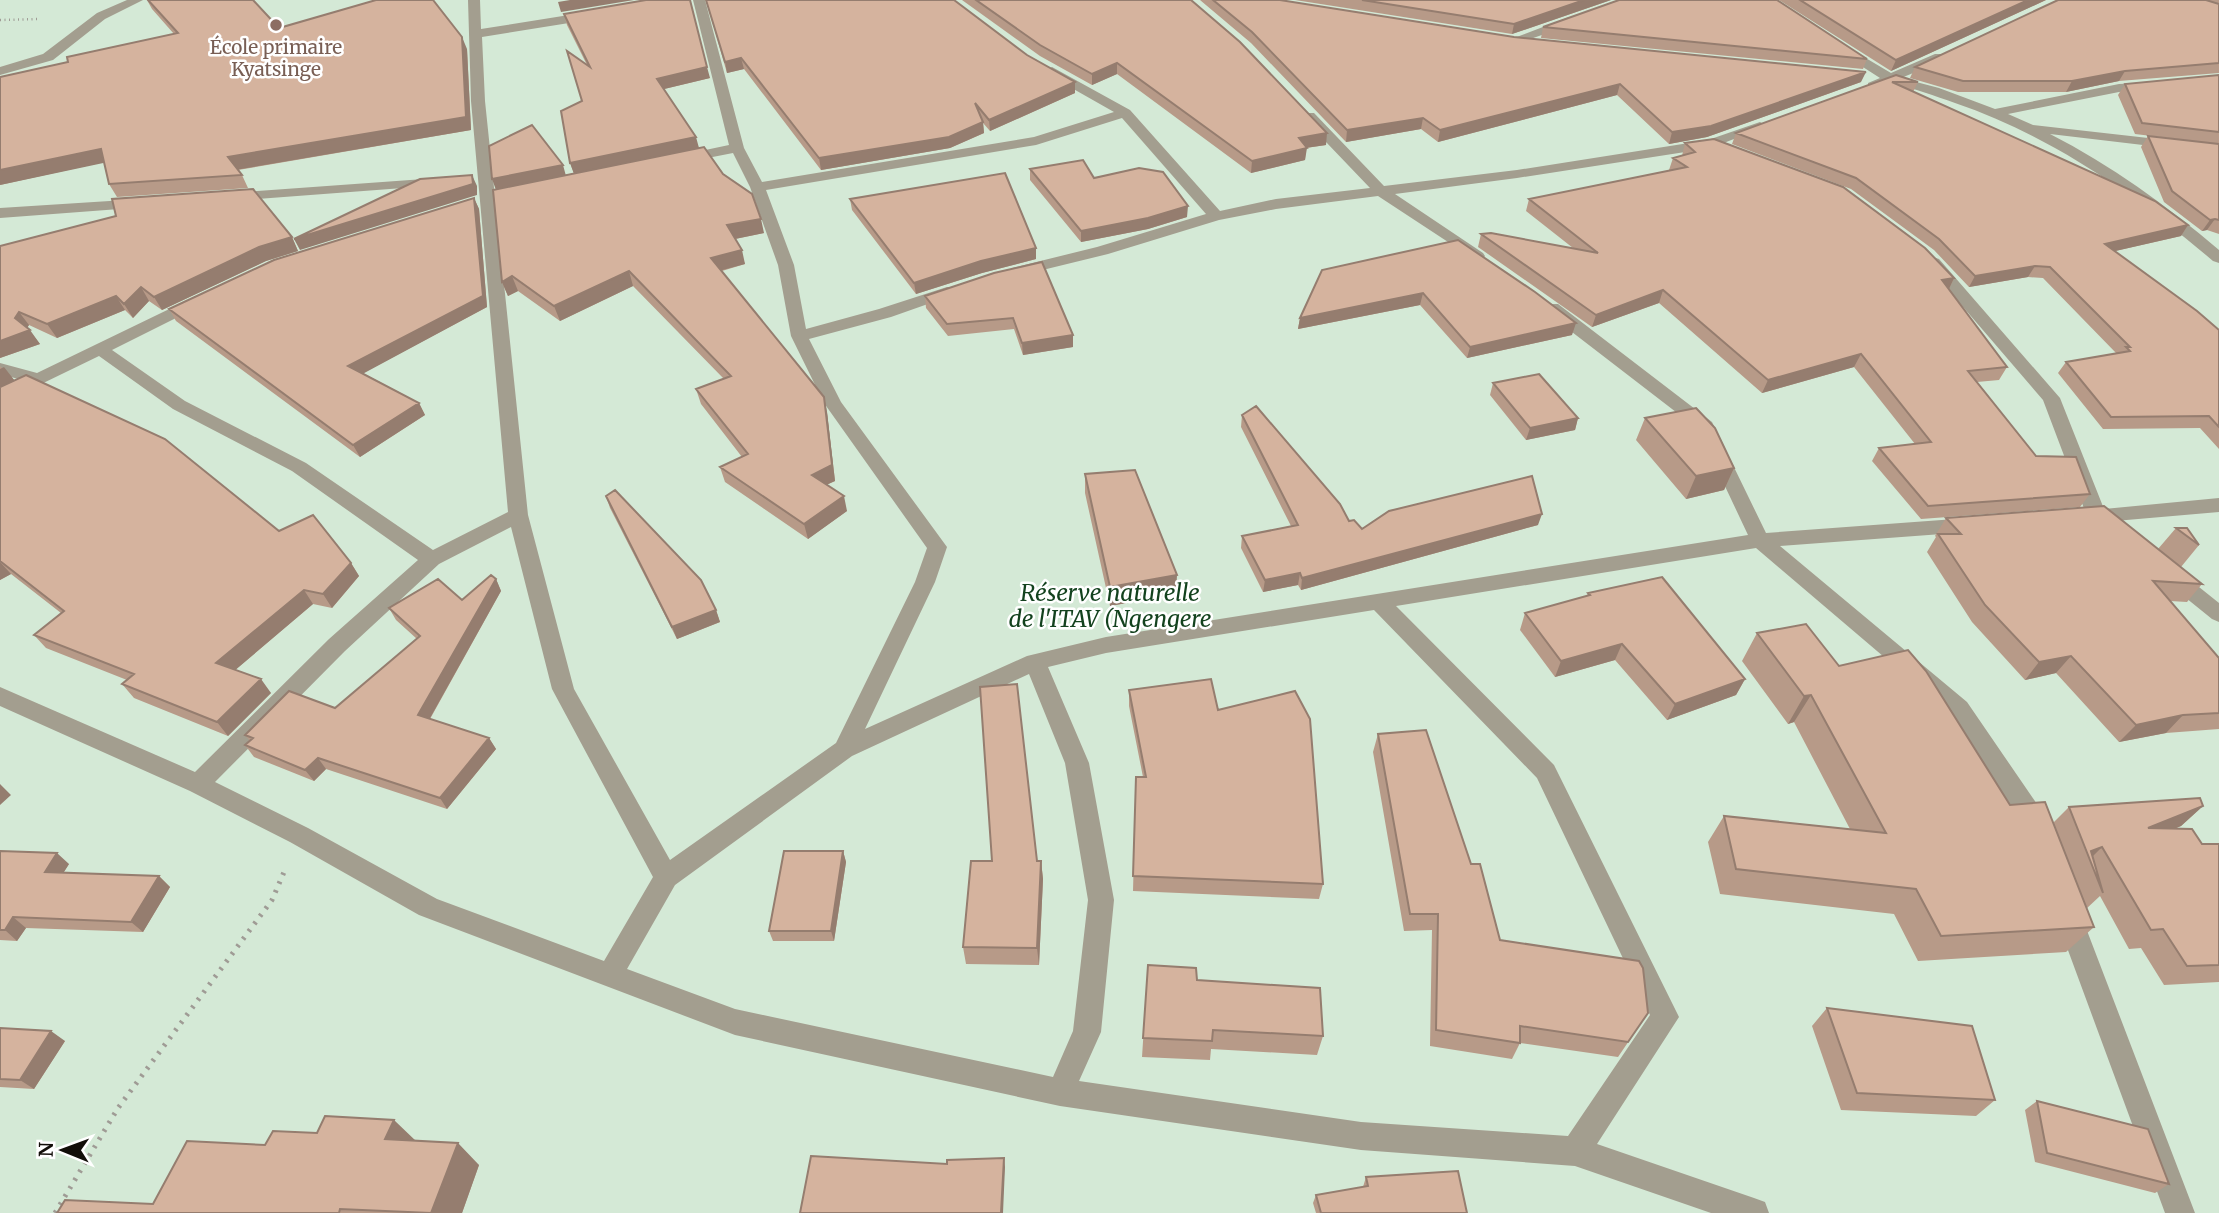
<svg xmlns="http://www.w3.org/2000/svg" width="2219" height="1213" viewBox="0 0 2219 1213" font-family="Merriweather,serif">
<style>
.green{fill:#d4e9d6}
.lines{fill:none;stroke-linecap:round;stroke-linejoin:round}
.path-far1{stroke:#9f9b95;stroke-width:2.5;stroke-dasharray:1 3.5;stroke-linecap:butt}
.path{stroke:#9f9b95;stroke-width:5;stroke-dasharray:2.5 7;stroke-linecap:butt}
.minor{fill:#a39e8f;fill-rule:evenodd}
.wall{fill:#b79a88}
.shaded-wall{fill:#957d6f}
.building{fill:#d5b39e;stroke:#957d6f;stroke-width:2}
.education-dot{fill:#8d6e63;stroke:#fff;stroke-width:2.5}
.labels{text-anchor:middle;stroke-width:5;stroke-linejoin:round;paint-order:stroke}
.far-education-label{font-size:19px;fill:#785e54;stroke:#fff}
.park-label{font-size:23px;font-style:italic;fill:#13421e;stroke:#fff}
</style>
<rect width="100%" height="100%" fill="#fef9f2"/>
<path class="green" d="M0,0H2219V1213H0Z"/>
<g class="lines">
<path class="path-far1" d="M0,20L40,19"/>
<path class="path" d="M55,1213L118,1108L272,900L284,872"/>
<path class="minor" d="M127,0H143L105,19L53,60L0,75V67L43,54L97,13Z
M468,0H480L481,29L594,11L600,15L594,19L482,37L485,101L528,515L574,689L670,860L836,743L915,582L927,548L824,403L791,336L778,265L750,187L733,153L682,163L675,159L677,156L729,145L693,0H705L744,148L762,182L1034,137L1114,112L1047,74L1045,71L1052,67L1130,110L1220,211L1276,199L1370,188L1304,119V113H1314L1384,186L1517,170L1708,140L1760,122L1767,126L1711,148L1517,178L1395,194L1483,253L1485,256L1483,259L1477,261L1378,196L1276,209L1219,220L1108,254L1018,276L1012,274L1010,271L1012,268L1097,247L1206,214L1122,118L1036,145L766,190L794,265L806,329L879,309L947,287H959L961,290L959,293L891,317L809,339L841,402L947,547L935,582L865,729L1027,656L1106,637L1748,535L1698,429L1546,312L1544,308L1546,304H1558L1712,422L1766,533L1969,518L1976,520L1979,525L1976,530L1969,532L1780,546L1967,702L2041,810L2048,829L2045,836L2036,839L2027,836L2021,821L1951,714L1756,548L1396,606L1554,765L1679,1017L1597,1144L1754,1198L1765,1202L1769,1213H1711L1575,1166L1361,1150L1060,1106L735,1035L419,915L290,842L190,791L0,706V687L195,772L329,639L418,560L292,471L173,409L99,356L0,404V391L22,380L0,374V363L37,373L190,299H202L204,302L202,305L112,350L185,401L306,463L433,550L508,512L471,101ZM511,527L552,689L653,877L604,961L437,899L308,828L215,782L345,651L439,564ZM1374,610L1537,778L1650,1015L1568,1136L1361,1122L1079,1081L1101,1032L1114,900L1089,763L1048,667L1106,653ZM1029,674L1065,763L1088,900L1073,1031L1053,1077L735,1009L627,969L675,885L852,756Z
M1569,17L1573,18V24L1516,44H1508L1506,41Z
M1842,44L1891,73L1935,54H1945V60L1901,78L1939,88L1995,109L2119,84L2156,82L2158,85L2151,89L2119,92L2008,114L2033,125L2219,146V154L2050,134C2111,165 2166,205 2219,250V263L2213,261C2136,195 2052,136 1955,103C1935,96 1914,88 1894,84C1885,83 1878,91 1868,89V83L1880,78L1838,51V45Z
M438,178L445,182L443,185L229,201L222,197L229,193Z
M141,199L149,204L146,207L0,218V208Z
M1933,257L1939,259L2060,398L2104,509L2219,498V512L2115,521L2113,528L2106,530L2082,522L2079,517L2085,511L2043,400L1927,265L1925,262L1927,259Z
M2172,569L2179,571L2219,603V622L2212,619L2165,581L2162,576L2165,571Z
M2068,904L2077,907L2081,915L2195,1213H2165L2055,915L2059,907Z"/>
</g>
<path class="wall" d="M147,0H253L279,28L467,49L471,130L238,170L242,175L248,188L117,197L109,184L104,162L0,185L68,62L174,34L152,9Z
M706,0H954L1027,55L1075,82V93L990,131L983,123L984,133L950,148L821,170L744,69L727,73Z
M962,0H1191L1326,145L1306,148L1305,160L1251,173L1117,74L1092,85L1040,56Z
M1200,0H1280L1514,37L1861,82L1707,137L1669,144L1617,95L1438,142L1421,129L1346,142L1251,43Z
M1295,0H1611L1512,34Z
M1779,0H2046L1891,71Z
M2058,0H2219V73L2119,81L2066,92H1958L1910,78L1915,67Z
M564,14L710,78L664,89L699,148L764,233L735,239L745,264L722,271L827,412L835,481L826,485L847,511L808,539L725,482L720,467L742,457L701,404L696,389L724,379L633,286L560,321L518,291L508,296L502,282L566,175L574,173L570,163L582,101L587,65L567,25Z
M1543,27L1867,59L1863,69L1541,38Z
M1896,75L1918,82L1913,92L2188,225L2181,236L2115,251L2219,330V449L2200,428L2103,429L2058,373L2066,362L2117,354L2043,278L2028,277L1969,287L1934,250L1851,189L1732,144L1736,133Z
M2219,75V144L2135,134L2118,95L2125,84Z
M2148,136L2219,144V234L2207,230L2202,231L2164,202L2141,147Z
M1685,143L1954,278L1949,289L2007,367L1999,380L1977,382L2036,456L2090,494L2080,507L1921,519L1872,461L1879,448L1915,444L1854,367L1762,393L1659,303L1592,327L1478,247L1481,234L1573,248L1526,211L1529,199L1670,171L1669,170L1673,158L1682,156Z
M1030,169L1094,178L1187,217L1148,229L1081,242L1030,180Z
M474,198L479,209L487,307L363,373L419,403L425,415L360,457L176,321L169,309Z
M850,199L1036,248V259L982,273L916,294L852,210Z
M292,237L298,251L266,261L162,310L149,301L133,318L125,310L57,338L29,325L27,328L40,344L0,358V246Z
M1458,240L1572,335L1467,358L1420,305L1298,329L1300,318Z
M994,273L1073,347L1023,355L1014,329L948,336L926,308L925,296Z
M0,366L15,381L279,531L351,563L359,576L332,608L313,604L235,670L271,693L228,736L134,698L122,684L127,680L46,648L34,635L61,613L11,574L0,580Z
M1493,383L1578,418L1575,430L1526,440L1490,395Z
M1242,415L1349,521L1362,529L1538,525L1301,590L1298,585L1263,592L1241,548L1242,536L1291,526L1241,427Z
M1645,418L1734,468L1724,490L1686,499L1636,440Z
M1085,474L1176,594L1110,606L1085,493Z
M606,496L716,610L720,622L677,639L610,508Z
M1946,518L2158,549L2176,528L2199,545L2181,567L2202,584L2187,602L2170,601L2219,658V729L2166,733L2119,742L2056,673L2025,680L1972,622L1927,552L1936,537L1935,536Z
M496,579L501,591L430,719L489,738L496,749L447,809L326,769L314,781L254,757L245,745L250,741L245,735L335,708L417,639L396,620L389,608L462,600Z
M1588,593L1745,679L1736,695L1667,720L1615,660L1555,677L1520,630L1525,613L1587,596Z
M1757,633L1839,666L2010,805L2053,823L2069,807L2203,806L2181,826L2174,829L2202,844H2219V982L2164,985L2141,948L2129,949L2100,896L2086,909L2094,927L2066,952L1918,961L1894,914L1720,894L1708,842L1724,816L1850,829L1794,722L1788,724L1742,661Z
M1129,690L1218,710L1323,884L1319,899L1133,891L1136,777H1143L1129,706Z
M1378,734L1471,864L1500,940L1648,1013L1618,1057L1520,1043L1512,1059L1430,1046L1432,930L1404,931L1373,752Z
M0,851L69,864L63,873L159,876L170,887L143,932L26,928L17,941L0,940Z
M843,851L846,862L834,941H773L769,931Z
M992,861H1041L1043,879L1039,965L966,964L963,947Z
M1148,965L1197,980L1323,1036L1317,1055L1211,1049L1210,1060L1142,1057Z
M1827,1008L1995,1100L1976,1116L1841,1110L1812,1026Z
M0,1028L65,1041L34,1089L0,1087Z
M2037,1101L2169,1184L2155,1193L2035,1162L2025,1110Z
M416,1141L479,1165L462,1213H57L153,1204L265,1145Z
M1366,1177L1467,1213H1316L1313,1203L1316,1195L1363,1187Z"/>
<path class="shaded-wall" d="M570,0H634L561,12L558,2Z
M1584,0H1611L1512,34L1514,24Z
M2028,0H2046L1891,71L1896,60Z
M462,37L467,49L471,130L235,170L228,157Z
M741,58L744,69L727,73L725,62Z
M1117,63V74L1092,85V74Z
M707,67L710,78L660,90L657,79Z
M2125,71L2119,81L2066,92L2072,81Z
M1866,72L1861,82L1707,137L1669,144L1672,132Z
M1075,82V93L990,131L989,120Z
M1620,84L1617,95L1438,142L1440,130Z
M1423,118L1421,129L1346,142L1347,130Z
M983,122L984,133L950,148L821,170L819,158Z
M1327,133L1326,145L1298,149L1299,138Z
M696,137L699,148L574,174L570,163Z
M1307,148L1305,160L1251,173L1252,161Z
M101,149L108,162L0,185V170Z
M563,165L566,176L496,190L492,179Z
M472,175L477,186V195L300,250L294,239Z
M474,198L479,209L487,307L355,378L348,366Z
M1188,206L1187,217L1148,229L1081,242V231Z
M761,219L764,233L730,240L727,225Z
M2215,219L2207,230L2202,231L2210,220Z
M2188,225L2181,236L2098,255L2105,244Z
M292,237L298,251L266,261L162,310L154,297L259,247Z
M1036,248V259L982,273L916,294L914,283L981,261Z
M742,250L745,264L715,272L711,258Z
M2035,266L2028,277L1969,287L1975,276Z
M629,271L633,286L560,321L554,306Z
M512,276L518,291L508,296L502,282Z
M1954,278L1948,291L1942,280Z
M141,287L149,301L133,318L124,304Z
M1663,290L1659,303L1592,327L1596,315Z
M1423,293L1420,305L1298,329L1300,318Z
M116,296L125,310L57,338L47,324Z
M19,312L29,325L25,331L15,318Z
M1576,323L1572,335L1467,358L1470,347Z
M30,330L40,344L0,358V341Z
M1073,335V347L1023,355L1022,343Z
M1861,354L1854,367L1762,393L1768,380Z
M4,367L15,381L0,389V369Z
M824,397L827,412L835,481L815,490L812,475Z
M419,403L425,415L360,457L353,445Z
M1578,418L1575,430L1526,440L1530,428Z
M1734,468L1724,490L1686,499L1696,476Z
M844,496L847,511L808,539L804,524Z
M1542,514L1538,525L1301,590L1302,578Z
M0,562L11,574L0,580Z
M351,563L359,576L332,608L323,594Z
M1300,573L1298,585L1263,592L1265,580Z
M1177,575L1176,594L1110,606V587Z
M496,579L501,591L425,727L418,715Z
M304,590L313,604L227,677L216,663Z
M716,610L720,622L677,639L672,627Z
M1622,644L1615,660L1555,677L1561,661Z
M2071,656L2056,673L2025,680L2039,662Z
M261,679L271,693L228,736L217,722Z
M1745,679L1736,695L1667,720L1675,704Z
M1811,695L1794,722L1788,724L1804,696Z
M2183,715L2166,733L2119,742L2136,725Z
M489,738L496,749L447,809L440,798Z
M318,758L326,769L314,781L305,770Z
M0,784L11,795L0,805Z
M2203,806L2181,826L2127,848L2148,828Z
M2102,847L2090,859L2091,851Z
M843,851L846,862L834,941L831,931Z
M57,853L69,864L57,883L45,872Z
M1041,861L1043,879L1039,965L1037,948Z
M159,876L170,887L143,932L131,922Z
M13,917L26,928L17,941L5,930Z
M51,1031L65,1041L34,1089L20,1080Z
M394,1120L417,1142L385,1139Z
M458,1143L479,1165L462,1213H431Z
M1004,1158L1005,1167L1003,1213H1001Z"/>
<path class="building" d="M148,0H253L279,28L376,0H433L462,37L466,117L228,157L242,175L109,184L101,149L0,170V77L68,62L67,57L178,33Z
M646,0H690L707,67L657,79L696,137L570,163L561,111L582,101L567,51L590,67L564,14Z
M706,0H954L1027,55L1075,82L989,120L975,103L983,122L949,137L819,158L741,58L725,62Z
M976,0H1191L1240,42L1327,133L1299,138L1307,148L1252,161L1117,63L1092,74L1040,45Z
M1213,0H1280L1514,37L1866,72L1711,126L1672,132L1620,84L1440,130L1423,118L1347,130L1252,32Z
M1362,0H1584L1514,24Z
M1619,0H1777L1867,59L1543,27Z
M1800,0H2028L1896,60Z
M2058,0H2206L2219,4V63L2125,71L2072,81H1963L1915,67Z
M1896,75L1918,82H1892L2155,201L2188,225L2105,244L2197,311L2219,330V427L2209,416L2111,417L2066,362L2130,351L2126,347H2130L2050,267L2035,266L1975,276L1939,239L1856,178L1736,133Z
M2219,75V132L2142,123L2125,84Z
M532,125L563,165L492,179L489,146Z
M2148,136L2219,144V220L2215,219L2210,220L2172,191Z
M1714,139L1843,187L1925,248L1954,278L1942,280L2007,367L1968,371L2036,456L2076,457L2090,494L1928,506L1879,448L1931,442L1861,354L1768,380L1663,290L1596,315L1481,234L1491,233L1598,253L1529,199L1687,167L1673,158L1695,152L1685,143Z
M704,147L723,174L752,194L761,219L727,225L742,250L711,258L824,397L832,465L812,475L844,496L804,524L720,467L748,454L696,389L731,376L629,271L554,306L512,276L502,282L493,190Z
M1083,160L1094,178L1139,168L1163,172L1188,206L1148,218L1081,231L1030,169Z
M1005,173L1036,248L981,261L914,283L850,199Z
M472,175L473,184L294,239L420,179Z
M253,189L292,237L259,247L154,297L141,287L124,304L116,296L47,324L19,312L15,318L30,330L0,341V246L116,216L112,199Z
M474,198L483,296L348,366L419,403L353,445L169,309L274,260Z
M1458,240L1535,292L1576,323L1470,347L1423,293L1300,318L1322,270Z
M1042,262L1073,335L1022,343L1013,318L947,324L925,296L994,273Z
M1539,374L1578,418L1530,428L1493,383Z
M26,375L165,439L279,531L313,515L351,563L323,594L304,590L216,663L261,679L217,722L122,684L134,674L34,635L64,611L0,561V387Z
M1256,406L1340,504L1349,521L1354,520L1362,529L1389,511L1532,476L1542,514L1302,578L1300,573L1265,580L1242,536L1298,525L1242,415Z
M1696,408L1715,428L1734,468L1696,476L1645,418Z
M1135,470L1177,575L1110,587L1085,474Z
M615,490L701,580L716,610L672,627L606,496Z
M2104,506L2202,584L2153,581L2219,658V713L2183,715L2136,725L2071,656L2039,662L1985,605L1938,534H1961L1946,518Z
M2176,528H2187L2199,545Z
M491,575L496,579L418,715L489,738L440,798L318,758L305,770L245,745L253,738L245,735L289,691L335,708L420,636L389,608L438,579L462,600Z
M1662,577L1745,679L1675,704L1622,644L1561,661L1525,613L1590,595L1588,593Z
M1806,624L1839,666L1908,650L1926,671L2010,805L2045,802L2094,927L1941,936L1916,889L1736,869L1724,816L1886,833L1811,695L1804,696L1757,633Z
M1211,679L1218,710L1295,691L1310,719L1323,884L1133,876L1136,777H1146L1129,690Z
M1017,684L1037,861H1041L1037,948L963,947L971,861H992L980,687Z
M1426,730L1471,864H1480L1500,940L1639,961L1643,968L1648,1013L1628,1042L1520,1026V1043L1436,1030L1438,914H1410L1378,734Z
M2200,798L2203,806L2148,828L2192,829L2202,844H2219V965L2187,966L2163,929L2151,930L2102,847L2091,851L2103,893L2069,807Z
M0,851L57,853L45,872L159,876L131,922L13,917L5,930H0Z
M784,851H843L831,931H769Z
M1148,965L1196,968L1197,980L1320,988L1323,1036L1213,1030L1212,1041L1143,1038Z
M1827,1008L1972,1026L1995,1100L1857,1093Z
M0,1028L51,1031L20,1080L0,1079Z
M2037,1101L2148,1129L2169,1184L2047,1153Z
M325,1116L394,1120L385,1139L458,1143L431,1213L340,1209L339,1213H57L65,1200L153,1204L187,1141L265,1145L273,1131L317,1133Z
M811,1156L947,1164V1160L1004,1158L1001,1213H800Z
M1458,1171L1467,1213H1321L1316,1195L1368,1186L1366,1177Z"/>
<circle class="education-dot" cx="276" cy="25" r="7"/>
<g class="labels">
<g class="far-education-label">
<text x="276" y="54">École primaire<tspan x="276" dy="22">Kyatsinge</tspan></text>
</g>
<g class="park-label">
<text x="1110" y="601">Réserve naturelle<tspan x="1110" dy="26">de l'ITAV (Ngengere</tspan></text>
</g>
</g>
<g transform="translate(63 1150) rotate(271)" stroke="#ffffff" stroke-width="5" paint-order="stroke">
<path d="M0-5L12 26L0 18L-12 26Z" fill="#120e09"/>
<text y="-10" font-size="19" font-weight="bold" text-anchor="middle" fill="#120e09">N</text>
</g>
</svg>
